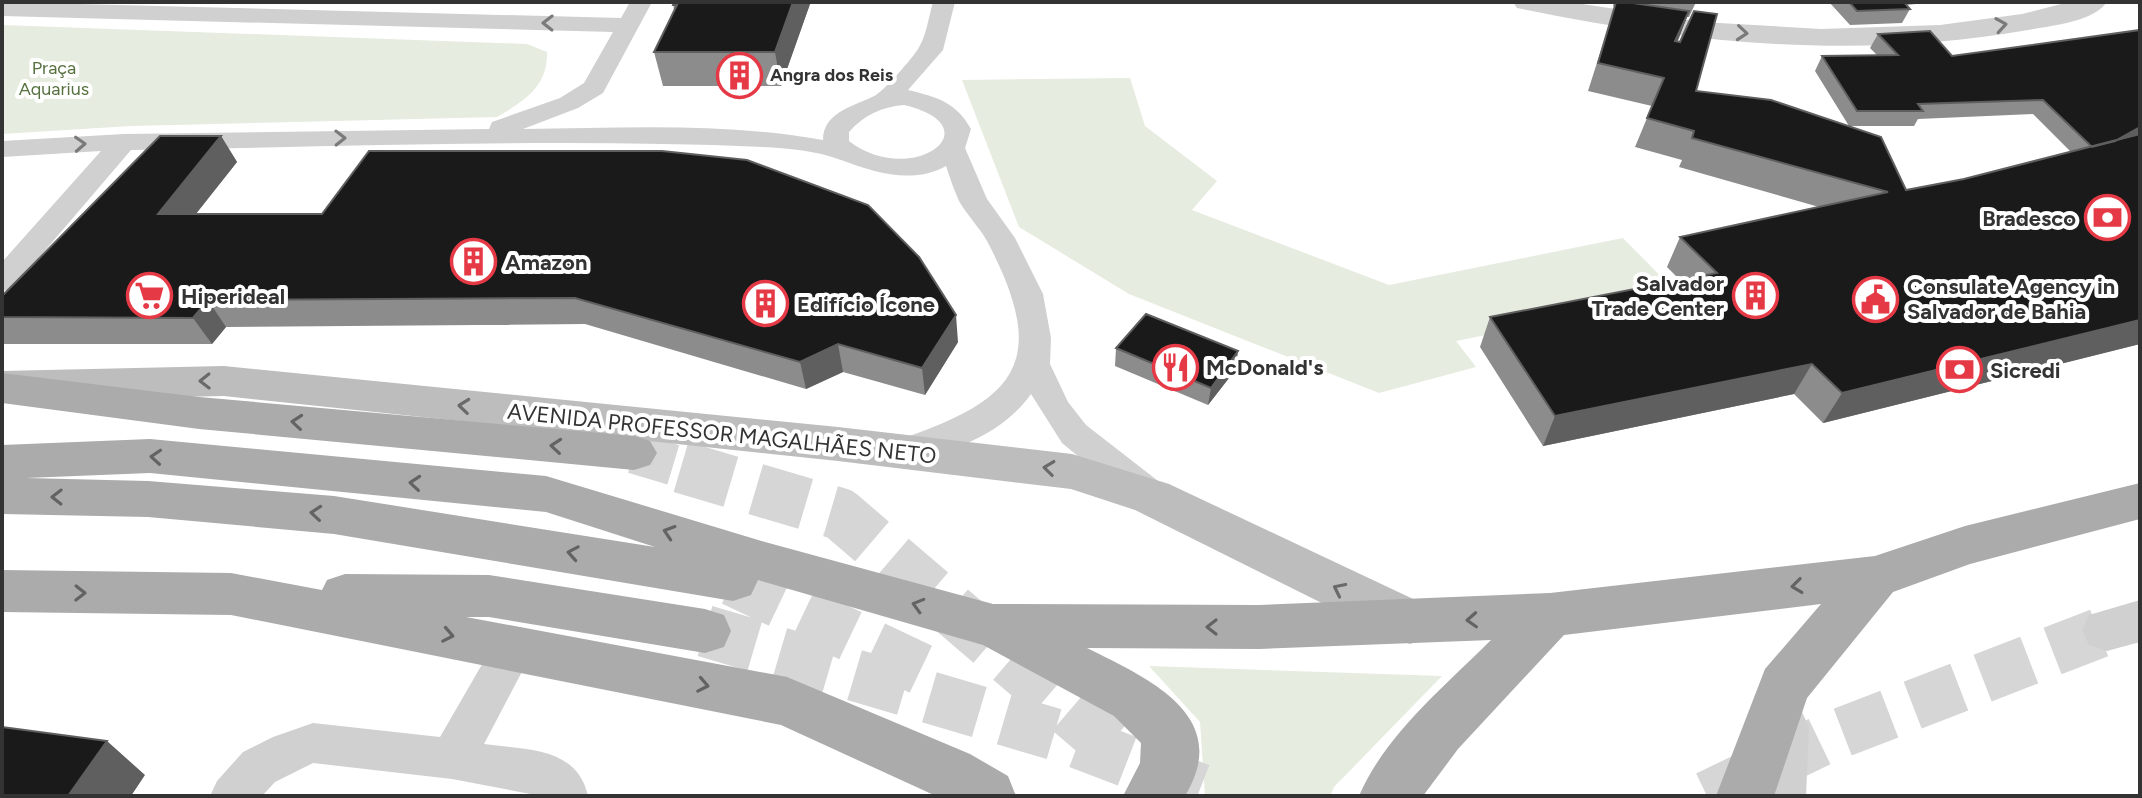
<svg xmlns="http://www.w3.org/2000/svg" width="2142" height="798" viewBox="0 0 2142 798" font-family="Figtree,sans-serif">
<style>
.green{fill:#e6ecdf}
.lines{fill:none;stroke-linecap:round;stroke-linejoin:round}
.tertiary-tunnel{stroke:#d6d6d6;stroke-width:50;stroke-dasharray:50 25;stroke-linecap:butt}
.primary-tunnel-far1{stroke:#d6d6d6;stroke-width:41;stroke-dasharray:41 21;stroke-linecap:butt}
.primary-tunnel{stroke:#d6d6d6;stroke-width:52;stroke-dasharray:52 26;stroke-linecap:butt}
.minor{fill:#d0d0d0;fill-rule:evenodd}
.tertiary{fill:#d0d0d0;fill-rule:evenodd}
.secondary{fill:#bdbdbd;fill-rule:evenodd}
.primary{fill:#ababab;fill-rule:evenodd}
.wall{fill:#8c8c8c}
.shaded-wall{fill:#5f5f5f}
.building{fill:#1a1a1a;stroke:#5f5f5f;stroke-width:2}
.oneway{stroke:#7a7a7a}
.oneway2{stroke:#6a6a6a}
.oneway3{stroke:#636363}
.labels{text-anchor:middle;stroke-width:8;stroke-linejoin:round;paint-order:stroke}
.far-park-label{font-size:18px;fill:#56703f;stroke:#fff}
.far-poi-label{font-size:18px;font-weight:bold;fill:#333;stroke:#fff;text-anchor:start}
.poi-label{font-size:22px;font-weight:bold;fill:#333;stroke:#fff;text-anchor:start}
.street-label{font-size:22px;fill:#333;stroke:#fff}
</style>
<rect width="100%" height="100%" fill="#fff"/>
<path class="green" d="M2,25L527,44L547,52C548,87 524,101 497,117L131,126L2,134Z
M1130,78L1145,126L1217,181L1192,210L1389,285L1623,238L1680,296L1456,341L1476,367L1379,393L1129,294L1019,227L962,80Z
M1149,666L1442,676L1334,787L1330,796H1205L1200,722Z"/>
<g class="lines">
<path class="tertiary-tunnel" d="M1707,796L1825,739L2107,630"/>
<path class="primary-tunnel-far1" d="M634,453L687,469"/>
<path class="primary-tunnel" d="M681,467L840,514L1122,756
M733,580L935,676
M705,631L1064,737L1217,796"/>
<path class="minor" d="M2,2L621,18L630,2H652L603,93L578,108L523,129C622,128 724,122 823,140C823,111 856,106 876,95C885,89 912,59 918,49C926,37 929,16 933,2H955L943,50L908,90C937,97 956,102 971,129L965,148L987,199L1015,238L1043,294L1051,338L1050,364L1068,402L1086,425L1162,484L1167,494L1162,504L1149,508L1136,504L1062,443L1031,394C1000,437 952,450 903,465L890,461L885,452L890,443C1012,402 1054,368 987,241C979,227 967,215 959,201C954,190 950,178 946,166C912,185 874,172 841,160C818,151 787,148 763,147C553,138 342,147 131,150L13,288L2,291V262L101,151L2,157V141L124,134L489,129L492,122L560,98L584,83L613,32L2,16ZM904,105C996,127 911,189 849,141V132C864,115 881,107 904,105Z
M514,629L529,635L535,647L484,744C525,750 577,746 588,796H541L452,779L313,763L275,782L262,796H210L217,781L243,752L273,737L313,723L440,737L499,635Z"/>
<path class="tertiary" d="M1513,2H1569L1702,22L1821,29L1940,25L2022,14L2069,2H2107C2093,22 2050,26 2028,30C1860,60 1693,44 1527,10L1517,8Z
M2140,600V642L2107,651L2089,645L2082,630L2089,615Z
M1782,703L1801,710L1809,727L1806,796H1750L1755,727L1763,710Z"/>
<path class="secondary" d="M224,366L838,427L1072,454L1169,484L1428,606L1436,622L1428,638L1410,644L1392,638L1135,510L1071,489L838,461L224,396L2,401V371Z"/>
<path class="primary" d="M2,373L199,397L634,436L650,441L657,453L650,465L634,470L199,429L2,403Z
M150,439L546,476L765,542L993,604L1259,605L1550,593L1875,556L1965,526L2140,483V519L1970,564L1893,592L1807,698L1774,796H1716L1765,669L1821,604L1564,635L1458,749L1423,796H1359C1385,735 1444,687 1491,640L1259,649L1087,648C1147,678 1234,715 1185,796H1123L1140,763L1141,743L1114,716L983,645L758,580L751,595L733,601L334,534L148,517L2,514V445ZM150,473L546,512L655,547L334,496L148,481L26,478Z
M2,570L231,573L322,590L327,580L345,574L489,575L705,609L724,615L731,631L724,647L705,653L489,617H466L787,677L970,754L1008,776L1016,796H936L781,725L231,615L2,612Z"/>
</g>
<path class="wall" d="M673,2H810V4L781,86H663L654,52L674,11Z
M1614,2H1696L1689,17H1687L1677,42L1696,91L1906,190L1964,179L2071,152L2033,114L1918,119L1914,126H1849L1815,71L1822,56L1877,55L1870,48L1878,34L1952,56L2140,30V344L1823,423L1794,394L1543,446L1480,347L1490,317L1680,280L1667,267L1680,237L1819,207L1679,167L1682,160L1635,147L1652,106L1588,91L1615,6H1613Z
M1829,2H1936L1906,5L1910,9L1902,23L1850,25Z
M221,136L237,162L196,214L958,342L925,395L843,372L806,389L585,324L226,327L212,344H4L2,342V296Z
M1116,348L1236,369L1208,405L1115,366Z"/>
<path class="shaded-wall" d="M793,2H810V4L781,86L775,52Z
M1689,11L1679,38L1664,69L1675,41Z
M2140,127V136L2096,151Z
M221,136L237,162L175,240L158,214Z
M208,300L226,327L212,344L193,318Z
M956,315L958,342L925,395L922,368Z
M2140,320V344L1823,423L1842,393Z
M838,344L843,372L806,389L800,362Z
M1238,351L1236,369L1208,405L1211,388Z
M1812,364L1794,394L1543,446L1555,416Z
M107,741L145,775L131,796H68Z"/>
<path class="building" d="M674,2H793L775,52H654L677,5H673Z
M1616,2H1626L1689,11L1675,41L1680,42L1694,11L1717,14L1696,91L1771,100L1881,137L1906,190L1964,179L2140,134V320L1842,393L1812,364L1555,416L1490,317L1717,273L1680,237L1888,192L1692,138L1694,131L1647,118L1664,78L1598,63Z
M1849,2H1904L1910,9L1857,11Z
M2140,30V127L2115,141L2092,147L2043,100L1918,104L1923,111H1857L1822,56L1898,55L1878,34L1930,31L1952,56Z
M160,136H221L158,214H322L369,151H662L747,160L868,205L919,257L956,315L922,368L838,344L800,362L575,298L208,300L193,318L2,317V296Z
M1146,314L1238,351L1211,388L1116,348Z
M2,727L107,741L68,796H2Z"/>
<defs><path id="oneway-chevron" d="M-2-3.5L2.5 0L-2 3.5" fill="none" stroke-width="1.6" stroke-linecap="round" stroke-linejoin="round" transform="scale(2)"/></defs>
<g class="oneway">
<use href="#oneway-chevron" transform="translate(548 23) rotate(-179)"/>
<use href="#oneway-chevron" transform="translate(2001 25) rotate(-9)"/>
<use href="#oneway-chevron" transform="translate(1742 33) rotate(5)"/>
<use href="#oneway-chevron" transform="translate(340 138) rotate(-1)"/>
<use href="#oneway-chevron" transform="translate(80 144) rotate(-3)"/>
</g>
<g class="oneway2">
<use href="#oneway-chevron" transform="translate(205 381) rotate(179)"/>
<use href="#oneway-chevron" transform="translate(464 406) rotate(-174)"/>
<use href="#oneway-chevron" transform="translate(1049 468) rotate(-173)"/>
<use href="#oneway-chevron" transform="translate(1339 589) rotate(-154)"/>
</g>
<g class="oneway3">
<use href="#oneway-chevron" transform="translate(297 422) rotate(-175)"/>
<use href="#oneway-chevron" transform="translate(556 446) rotate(-175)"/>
<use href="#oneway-chevron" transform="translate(156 457) rotate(-176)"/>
<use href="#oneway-chevron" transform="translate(415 483) rotate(-175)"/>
<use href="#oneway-chevron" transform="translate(57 497) rotate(-179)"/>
<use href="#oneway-chevron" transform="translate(316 513) rotate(-175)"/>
<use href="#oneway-chevron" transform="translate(669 532) rotate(-162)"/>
<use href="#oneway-chevron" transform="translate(573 553) rotate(-170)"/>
<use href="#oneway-chevron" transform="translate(1797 586) rotate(173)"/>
<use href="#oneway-chevron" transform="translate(80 593) rotate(1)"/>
<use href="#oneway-chevron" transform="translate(918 605) rotate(-164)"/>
<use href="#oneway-chevron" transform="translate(1472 620) rotate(177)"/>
<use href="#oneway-chevron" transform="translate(1212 627) rotate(-180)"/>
<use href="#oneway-chevron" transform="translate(448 635) rotate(11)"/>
<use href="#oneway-chevron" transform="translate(703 685) rotate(11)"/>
</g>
<defs>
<symbol id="building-ring" viewBox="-11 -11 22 22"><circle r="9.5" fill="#fff" stroke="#e63946" stroke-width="1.5"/><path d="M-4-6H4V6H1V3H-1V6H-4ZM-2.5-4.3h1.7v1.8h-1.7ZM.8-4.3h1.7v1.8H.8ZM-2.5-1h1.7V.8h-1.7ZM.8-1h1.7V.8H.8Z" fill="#e63946"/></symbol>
<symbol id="bank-ring" viewBox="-11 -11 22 22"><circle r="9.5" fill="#fff" stroke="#e63946" stroke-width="1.5"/><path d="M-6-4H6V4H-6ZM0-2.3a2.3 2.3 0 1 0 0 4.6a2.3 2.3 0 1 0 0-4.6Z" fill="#e63946"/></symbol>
<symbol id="supermarket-ring" viewBox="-11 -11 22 22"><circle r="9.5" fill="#fff" stroke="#e63946" stroke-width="1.5"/><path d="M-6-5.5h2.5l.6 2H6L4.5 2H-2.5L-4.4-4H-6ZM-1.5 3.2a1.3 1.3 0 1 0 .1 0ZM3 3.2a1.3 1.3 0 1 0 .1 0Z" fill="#e63946"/></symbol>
<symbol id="civic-ring" viewBox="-11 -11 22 22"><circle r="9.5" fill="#fff" stroke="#e63946" stroke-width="1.5"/><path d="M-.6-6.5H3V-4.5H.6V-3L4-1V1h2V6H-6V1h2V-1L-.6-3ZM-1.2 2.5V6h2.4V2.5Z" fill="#e63946"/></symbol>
<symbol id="restaurant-ring" viewBox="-11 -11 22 22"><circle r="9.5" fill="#fff" stroke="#e63946" stroke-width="1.5"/><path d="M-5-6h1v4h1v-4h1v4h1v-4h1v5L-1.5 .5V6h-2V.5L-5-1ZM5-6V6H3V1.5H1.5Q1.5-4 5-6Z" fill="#e63946"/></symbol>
</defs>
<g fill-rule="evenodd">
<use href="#building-ring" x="714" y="50" width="51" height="51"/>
<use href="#bank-ring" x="2082" y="192" width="51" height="51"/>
<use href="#building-ring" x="448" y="236" width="51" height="51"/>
<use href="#supermarket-ring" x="124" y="270" width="51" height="51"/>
<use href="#building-ring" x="1730" y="270" width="51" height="51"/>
<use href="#civic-ring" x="1850" y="274" width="51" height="51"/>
<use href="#building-ring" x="740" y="278" width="51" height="51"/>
<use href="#restaurant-ring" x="1150" y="342" width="51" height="51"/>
<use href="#bank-ring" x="1934" y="344" width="51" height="51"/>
</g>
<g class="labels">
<g class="far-park-label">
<text x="54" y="74">Praça<tspan x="54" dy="21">Aquarius</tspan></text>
</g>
<g class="far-poi-label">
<text x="770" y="81">Angra dos Reis</text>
</g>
<g class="poi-label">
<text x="2076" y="226" text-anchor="end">Bradesco</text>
<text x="505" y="270">Amazon</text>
<text x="1724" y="291" text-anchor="end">Salvador<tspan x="1724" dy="25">Trade Center</tspan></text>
<text x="1907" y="294">Consulate Agency in<tspan x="1907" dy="25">Salvador de Bahia</tspan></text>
<text x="181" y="304">Hiperideal</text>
<text x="797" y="312">Edifício Ícone</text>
<text x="1206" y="375">McDonald's</text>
<text x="1990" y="378">Sicredi</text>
</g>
<g class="street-label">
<text transform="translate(722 433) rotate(6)" y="8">AVENIDA PROFESSOR MAGALHÃES NETO</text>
</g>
</g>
<rect width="2142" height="798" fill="none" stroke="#333333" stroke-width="8"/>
</svg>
